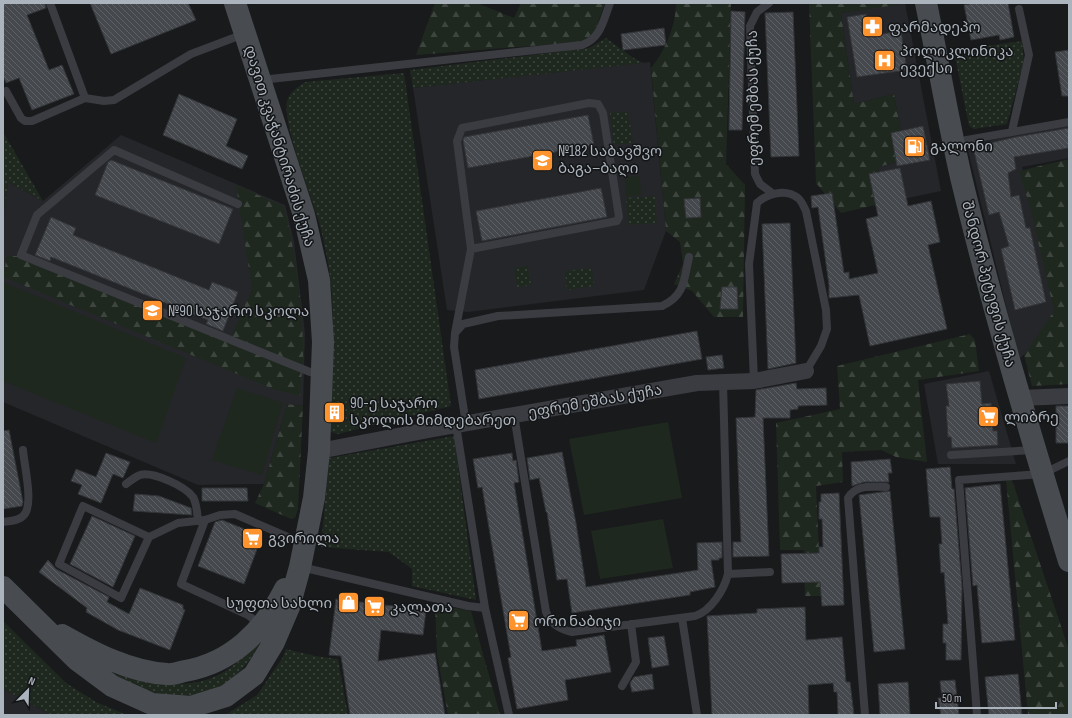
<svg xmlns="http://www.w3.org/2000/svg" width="1072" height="718" viewBox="0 0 1072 718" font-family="'Sofia Sans Condensed','Noto Sans Georgian',sans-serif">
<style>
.built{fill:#252629}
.grass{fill:url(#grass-dots)}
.forest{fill:url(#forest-firs)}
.pitch{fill:#1f281f}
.building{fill:url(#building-back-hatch);stroke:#333438}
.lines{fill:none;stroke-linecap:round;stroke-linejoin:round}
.lane{stroke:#3a3c41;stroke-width:8}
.street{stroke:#3a3c41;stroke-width:16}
.secondary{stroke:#484c51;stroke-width:22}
.labels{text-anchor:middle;stroke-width:3;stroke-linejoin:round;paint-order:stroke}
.poi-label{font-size:15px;fill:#abb3bc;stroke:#141517;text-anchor:start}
.street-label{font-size:15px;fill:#abb3bc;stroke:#141517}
</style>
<defs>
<pattern id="grass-dots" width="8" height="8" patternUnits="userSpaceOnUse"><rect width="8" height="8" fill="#1f281f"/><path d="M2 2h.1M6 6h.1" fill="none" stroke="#3d453e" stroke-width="1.8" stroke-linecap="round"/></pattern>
<pattern id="forest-firs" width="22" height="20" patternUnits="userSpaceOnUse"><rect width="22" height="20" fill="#1f281f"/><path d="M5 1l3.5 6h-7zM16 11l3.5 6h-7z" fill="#3d453e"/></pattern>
<pattern id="building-back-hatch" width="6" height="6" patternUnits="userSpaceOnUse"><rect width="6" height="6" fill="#45484c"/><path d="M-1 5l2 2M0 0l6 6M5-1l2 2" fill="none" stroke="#5d6064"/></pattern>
</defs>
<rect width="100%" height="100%" fill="#191a1c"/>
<path class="built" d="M905,3L941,191L884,203L878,167L906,160L894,94L854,104L841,13Z
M650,62L666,231L644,290L468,312L447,310L413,88Z
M1069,126V158L1022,167L1036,206L1062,323L1019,359L968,150L970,145L1009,136Z
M121,135L285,205L294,241L305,333L303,406L287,404L264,484L198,485L3,402V217L8,182L43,201Z
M989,371L1016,464H938L924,384Z
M3,689L51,715H3Z"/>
<path class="grass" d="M606,38L632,57L643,63L413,88L410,70L589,48Z
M1022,41L1024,61L1007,124L974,129L969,126L954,51Z
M404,73L451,406L338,434L327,431C331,374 338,315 327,258C325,246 322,234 319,222C312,199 282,122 287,102C289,92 298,87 305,82Z
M628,111L633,143L614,145L610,113Z
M3,132L43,201L8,182L3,217Z
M655,196L657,223L628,225L626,198Z
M528,266L531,285L517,287L514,268Z
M592,268L594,286L567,290L565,271Z
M454,436L476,600L412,586V569L389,552L321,547L329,458Z
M3,621L66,683L96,702L127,715H51L3,689Z
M263,637C240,686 201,706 149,691C131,686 125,686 111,673C147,683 193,693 227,670C240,661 251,648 263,637Z
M286,649L315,656L338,659L348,715H225L257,695L283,657Z"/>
<path class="forest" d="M435,3H477L514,18L521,3H605L594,33L581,42L416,55Z
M676,3H731L726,164L745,185L743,317H714L692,291L674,284L683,264L680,242L666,231L651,68C665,51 676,26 676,3Z
M809,3H896V5L841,13L854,104L894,94L906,160L878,167L884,203L841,213L816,183Z
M1069,159V384L1032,386L1024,355L1054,311L1031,211L1019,171Z
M236,185L284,207C297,259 304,313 303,367L231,337L252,289Z
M7,256H18L302,371L300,396L276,390L3,277Z
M970,334L975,340L979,371L918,380L927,462L896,457L881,450L842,452L843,482L816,486L821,596H805L804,550H780L776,423L840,409L837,366Z
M287,404L303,406L298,509L295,518L291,519L255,503L264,484Z
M1006,480H1012L1069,650V715H1028Z
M435,604L471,611L500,715H448L437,654Z"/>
<path class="pitch" d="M640,176L641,195L626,197L625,177Z
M3,282L186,358L156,443L3,381Z
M237,388L283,403L262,475L212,460Z
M668,422L682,498L584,515L569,439Z
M663,519L673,568L600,579L591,531Z"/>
<path class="building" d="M3,3H45L46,8L27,15L49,70L62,65L74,94L32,110L19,78L6,83L3,76Z
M90,3H188L196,20L111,54Z
M975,3H1008L1014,37L1000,40L999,35L971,40L964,5Z
M731,11L745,12V13L742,130H729Z
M793,12L799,156L771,157L765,13Z
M866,14L869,36L901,31L907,70L857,77L847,17Z
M664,28L666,45L623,50L621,34Z
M1069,50V96H1062L1055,52Z
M179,94L237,119L226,146L248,156L242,169L163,135Z
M588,115L594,145L468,168L463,140L464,137Z
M923,126L930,160L897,166L891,133Z
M1069,128V148L1014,157L1016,169L1008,173L1011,197L1019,195L1026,228H1030L1046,302L1015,310L1001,249L1009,246L999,212L989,215L973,147L1016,137Z
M111,160L233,209L219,244L95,195L108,162Z
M900,168L908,206L931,201L940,242L928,245L947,329L870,346L859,295L829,298V285L818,207L812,208L811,196L832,193L844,273L849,272V279L878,273L866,219L878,216L869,174Z
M601,188L607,217L482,241L476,211Z
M700,198L701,217L686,218L684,199Z
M51,217L76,228L73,235L209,290L212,282L238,292L223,331L206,324L208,320L51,257L50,261L35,255Z
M790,223L796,363L768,369L762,224Z
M722,287H737L738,309H720Z
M697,331L702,359L479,399L475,370Z
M722,355L724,368L708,370L706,357Z
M980,381L982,404L991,403L993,431H997L998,445L952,448L951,437H948L946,406H949L946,384Z
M796,383L797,389L826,388L827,405L798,406V409L790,410V418H763L769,556L733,557V542H741L736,418L755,417L756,390Z
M1056,406H1069V443H1056Z
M9,430L23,502L22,506L3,509V431Z
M562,452L576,523L586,587L698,570L697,543L722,542V558H719V560H711L715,587L690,592V595L572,613L567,579L557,580L547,512H546L539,478L530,480L527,458Z
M106,453L130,462L123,478L113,474L101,503L78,494L82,485L71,481L76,469L96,477Z
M512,453L513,461L516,460L519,482L514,483L542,651L577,646L576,640L604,635L611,672L565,680L568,700L517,709L508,658L511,657L482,487L478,488L473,459Z
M890,459L892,473H888L889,482H864L852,486L851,462Z
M950,467L952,489H954L962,586L961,660H946V643H943V624H948L944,572L941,573L939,544H942L940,517H930L926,469Z
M1000,484L1015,640L982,643L977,585L973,586L965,488Z
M202,488H247L248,501H202Z
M890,491L905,649L874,652L859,495Z
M839,493L844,605L822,606L820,582L782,583L781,554L819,553V547H823L822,519H819V502H821V494Z
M135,494L159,496L191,508L192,515L133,511Z
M92,516L135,536L113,587L70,564Z
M222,520L262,536L244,584L198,566L215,522Z
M48,560L56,569L109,597L107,602L129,614L140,588L183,605V609L185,610L170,650L118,630L86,612L87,608L39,572Z
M336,599L426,610L423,635L381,630L378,661L435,653L445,715H350L341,656L329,655Z
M805,607L806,640L842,637L846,682H850L854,715H838L837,692H834L833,683L808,685L809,715H712L707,616L757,613V609Z
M664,636L669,665L652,668L648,638Z
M652,674L654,689L632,692L630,683L634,677Z
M1018,674L1022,715H989L985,677Z
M955,680L959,715H941L938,698H942L940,681Z
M908,682L910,715H880L878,684Z"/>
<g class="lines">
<path class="lane" d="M50,3L85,98L104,101L114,100L191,54L244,34
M769,3L757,12L750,26L755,174L760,184L772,193
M261,80L582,45C601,38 603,21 610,3
M6,91L21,118L25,121H32L85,98
M1012,131L1029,55L1019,9
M955,142L1069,122
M238,204L114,150L37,215L21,255L310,372L320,375
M455,333L471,249L457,141L462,128L589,103L598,104L603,113L619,217L617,221L471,249
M754,381L749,264L757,203C767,194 785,188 798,198C801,200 804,207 806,211L826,310L827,329L821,346L806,371
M514,415L546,612C551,624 559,629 572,632L695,616C711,611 724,590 728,574L723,382
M466,424L454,347L455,333L463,324L498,316L662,306C685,296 684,279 689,257
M456,425L485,608L509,715
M951,455L1034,450
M126,484C130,481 135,477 140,475C152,471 185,486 193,497C197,504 197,513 198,521
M205,520L181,584L248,615L260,625
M3,522C10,521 19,521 24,515C34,504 24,465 23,450
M149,537L83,506L59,564L121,598L149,537L178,523L205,520L220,515L235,514L304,544
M301,567L468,606L485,608
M728,574L770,572
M682,618L697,715
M622,686L636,662L631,624
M865,715L848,498C856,484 871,487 886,487
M977,715L959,480L1042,474L1069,461"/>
<path class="street" d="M1020,398L1069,396
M319,451L434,429L697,383L754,381L806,371"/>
<path class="secondary" d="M926,3C938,61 948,120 961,177C992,307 1030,434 1069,561
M3,587L77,660L112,686L152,704L191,707L226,696L254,675L274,642L289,607L300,567L314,498L319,451L323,342L319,280L304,215L235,3
M62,635C94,653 130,672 167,674C173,675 180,672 185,671C231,663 264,631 285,589"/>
</g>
<defs>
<symbol id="pharmacy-square" viewBox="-11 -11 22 22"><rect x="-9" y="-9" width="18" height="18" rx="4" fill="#ff932e" stroke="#141517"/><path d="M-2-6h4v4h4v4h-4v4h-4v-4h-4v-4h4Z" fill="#fff"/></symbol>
<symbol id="hospital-square" viewBox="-11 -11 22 22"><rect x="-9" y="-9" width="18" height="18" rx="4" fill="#ff932e" stroke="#141517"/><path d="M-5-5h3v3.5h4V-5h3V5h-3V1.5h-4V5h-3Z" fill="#fff"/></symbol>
<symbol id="fuel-square" viewBox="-11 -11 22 22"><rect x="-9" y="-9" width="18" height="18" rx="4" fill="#ff932e" stroke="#141517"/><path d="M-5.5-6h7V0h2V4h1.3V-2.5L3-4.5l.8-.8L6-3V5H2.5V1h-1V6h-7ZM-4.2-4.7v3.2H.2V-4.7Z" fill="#fff"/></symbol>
<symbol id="school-square" viewBox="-11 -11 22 22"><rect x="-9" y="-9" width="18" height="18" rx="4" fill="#ff932e" stroke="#141517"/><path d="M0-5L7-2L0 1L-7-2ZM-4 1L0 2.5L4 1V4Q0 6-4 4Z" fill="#fff"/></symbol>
<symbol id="building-square" viewBox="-11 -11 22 22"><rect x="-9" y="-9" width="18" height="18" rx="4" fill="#ff932e" stroke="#141517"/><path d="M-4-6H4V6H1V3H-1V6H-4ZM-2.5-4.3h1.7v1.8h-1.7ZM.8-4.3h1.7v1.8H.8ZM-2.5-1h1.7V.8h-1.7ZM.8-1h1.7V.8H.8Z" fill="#fff"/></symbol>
<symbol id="supermarket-square" viewBox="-11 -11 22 22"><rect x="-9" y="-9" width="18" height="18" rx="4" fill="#ff932e" stroke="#141517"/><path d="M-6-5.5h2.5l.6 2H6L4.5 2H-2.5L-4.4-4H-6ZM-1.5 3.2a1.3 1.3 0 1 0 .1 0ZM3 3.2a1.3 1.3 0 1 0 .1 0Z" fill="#fff"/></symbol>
<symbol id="shop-square" viewBox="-11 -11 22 22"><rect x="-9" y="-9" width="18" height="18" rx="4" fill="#ff932e" stroke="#141517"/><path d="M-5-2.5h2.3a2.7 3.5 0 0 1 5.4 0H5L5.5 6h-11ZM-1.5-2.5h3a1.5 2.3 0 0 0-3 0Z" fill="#fff"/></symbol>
</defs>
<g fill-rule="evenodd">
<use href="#pharmacy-square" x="860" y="14" width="25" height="25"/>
<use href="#hospital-square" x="872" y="48" width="25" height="25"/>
<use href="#fuel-square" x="902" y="134" width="25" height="25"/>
<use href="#school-square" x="530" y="148" width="25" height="25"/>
<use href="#school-square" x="140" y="298" width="25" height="25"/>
<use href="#building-square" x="322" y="400" width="25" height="25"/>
<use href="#supermarket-square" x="976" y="404" width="25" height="25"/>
<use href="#supermarket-square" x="240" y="526" width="25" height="25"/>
<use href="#shop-square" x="336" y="590" width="25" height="25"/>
<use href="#supermarket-square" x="362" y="594" width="25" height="25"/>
<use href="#supermarket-square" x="506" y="608" width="25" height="25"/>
</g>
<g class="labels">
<g class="poi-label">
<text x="888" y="32">ფარმადეპო</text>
<text x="900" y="56">პოლიკლინიკა<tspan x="900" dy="17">ევექსი</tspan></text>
<text x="930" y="151">გალონი</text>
<text x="558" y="156">№182 საბავშვო<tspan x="558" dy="17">ბაგა–ბაღი</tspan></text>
<text x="168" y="316">№90 საჯარო სკოლა</text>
<text x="350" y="408">90-ე საჯარო<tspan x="350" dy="17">სკოლის მიმდებარეთ</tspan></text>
<text x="1004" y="422">ლიბრე</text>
<text x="268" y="543">გვირილა</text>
<text x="332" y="608" text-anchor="end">სუფთა სახლი</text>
<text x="390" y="612">კალათა</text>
<text x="534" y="626">ორი ნაბიჯი</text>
</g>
<g class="street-label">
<text transform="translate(753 98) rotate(-91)" y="5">ეფრემ ეშბას ქუჩა</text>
<text transform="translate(280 146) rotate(73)" y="5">დავით კვაჭანტირაძის ქუჩა</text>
<text transform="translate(989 284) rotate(75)" y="5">შანდორ პეტეფის ქუჩა</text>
<text transform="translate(595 401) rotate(-10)" y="5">ეფრემ ეშბას ქუჩა</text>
</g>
</g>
<rect width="1072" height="718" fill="none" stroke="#abb3bc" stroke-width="8"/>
<g transform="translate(28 690) rotate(23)" stroke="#141517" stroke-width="3" paint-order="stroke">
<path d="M0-3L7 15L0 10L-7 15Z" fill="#abb3bc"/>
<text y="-6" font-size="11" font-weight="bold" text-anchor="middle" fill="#abb3bc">N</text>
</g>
<path d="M936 702v6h120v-6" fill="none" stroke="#abb3bc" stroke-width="2"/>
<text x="942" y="702" font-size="12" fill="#abb3bc" stroke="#141517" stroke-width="3" paint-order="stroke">50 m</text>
</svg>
